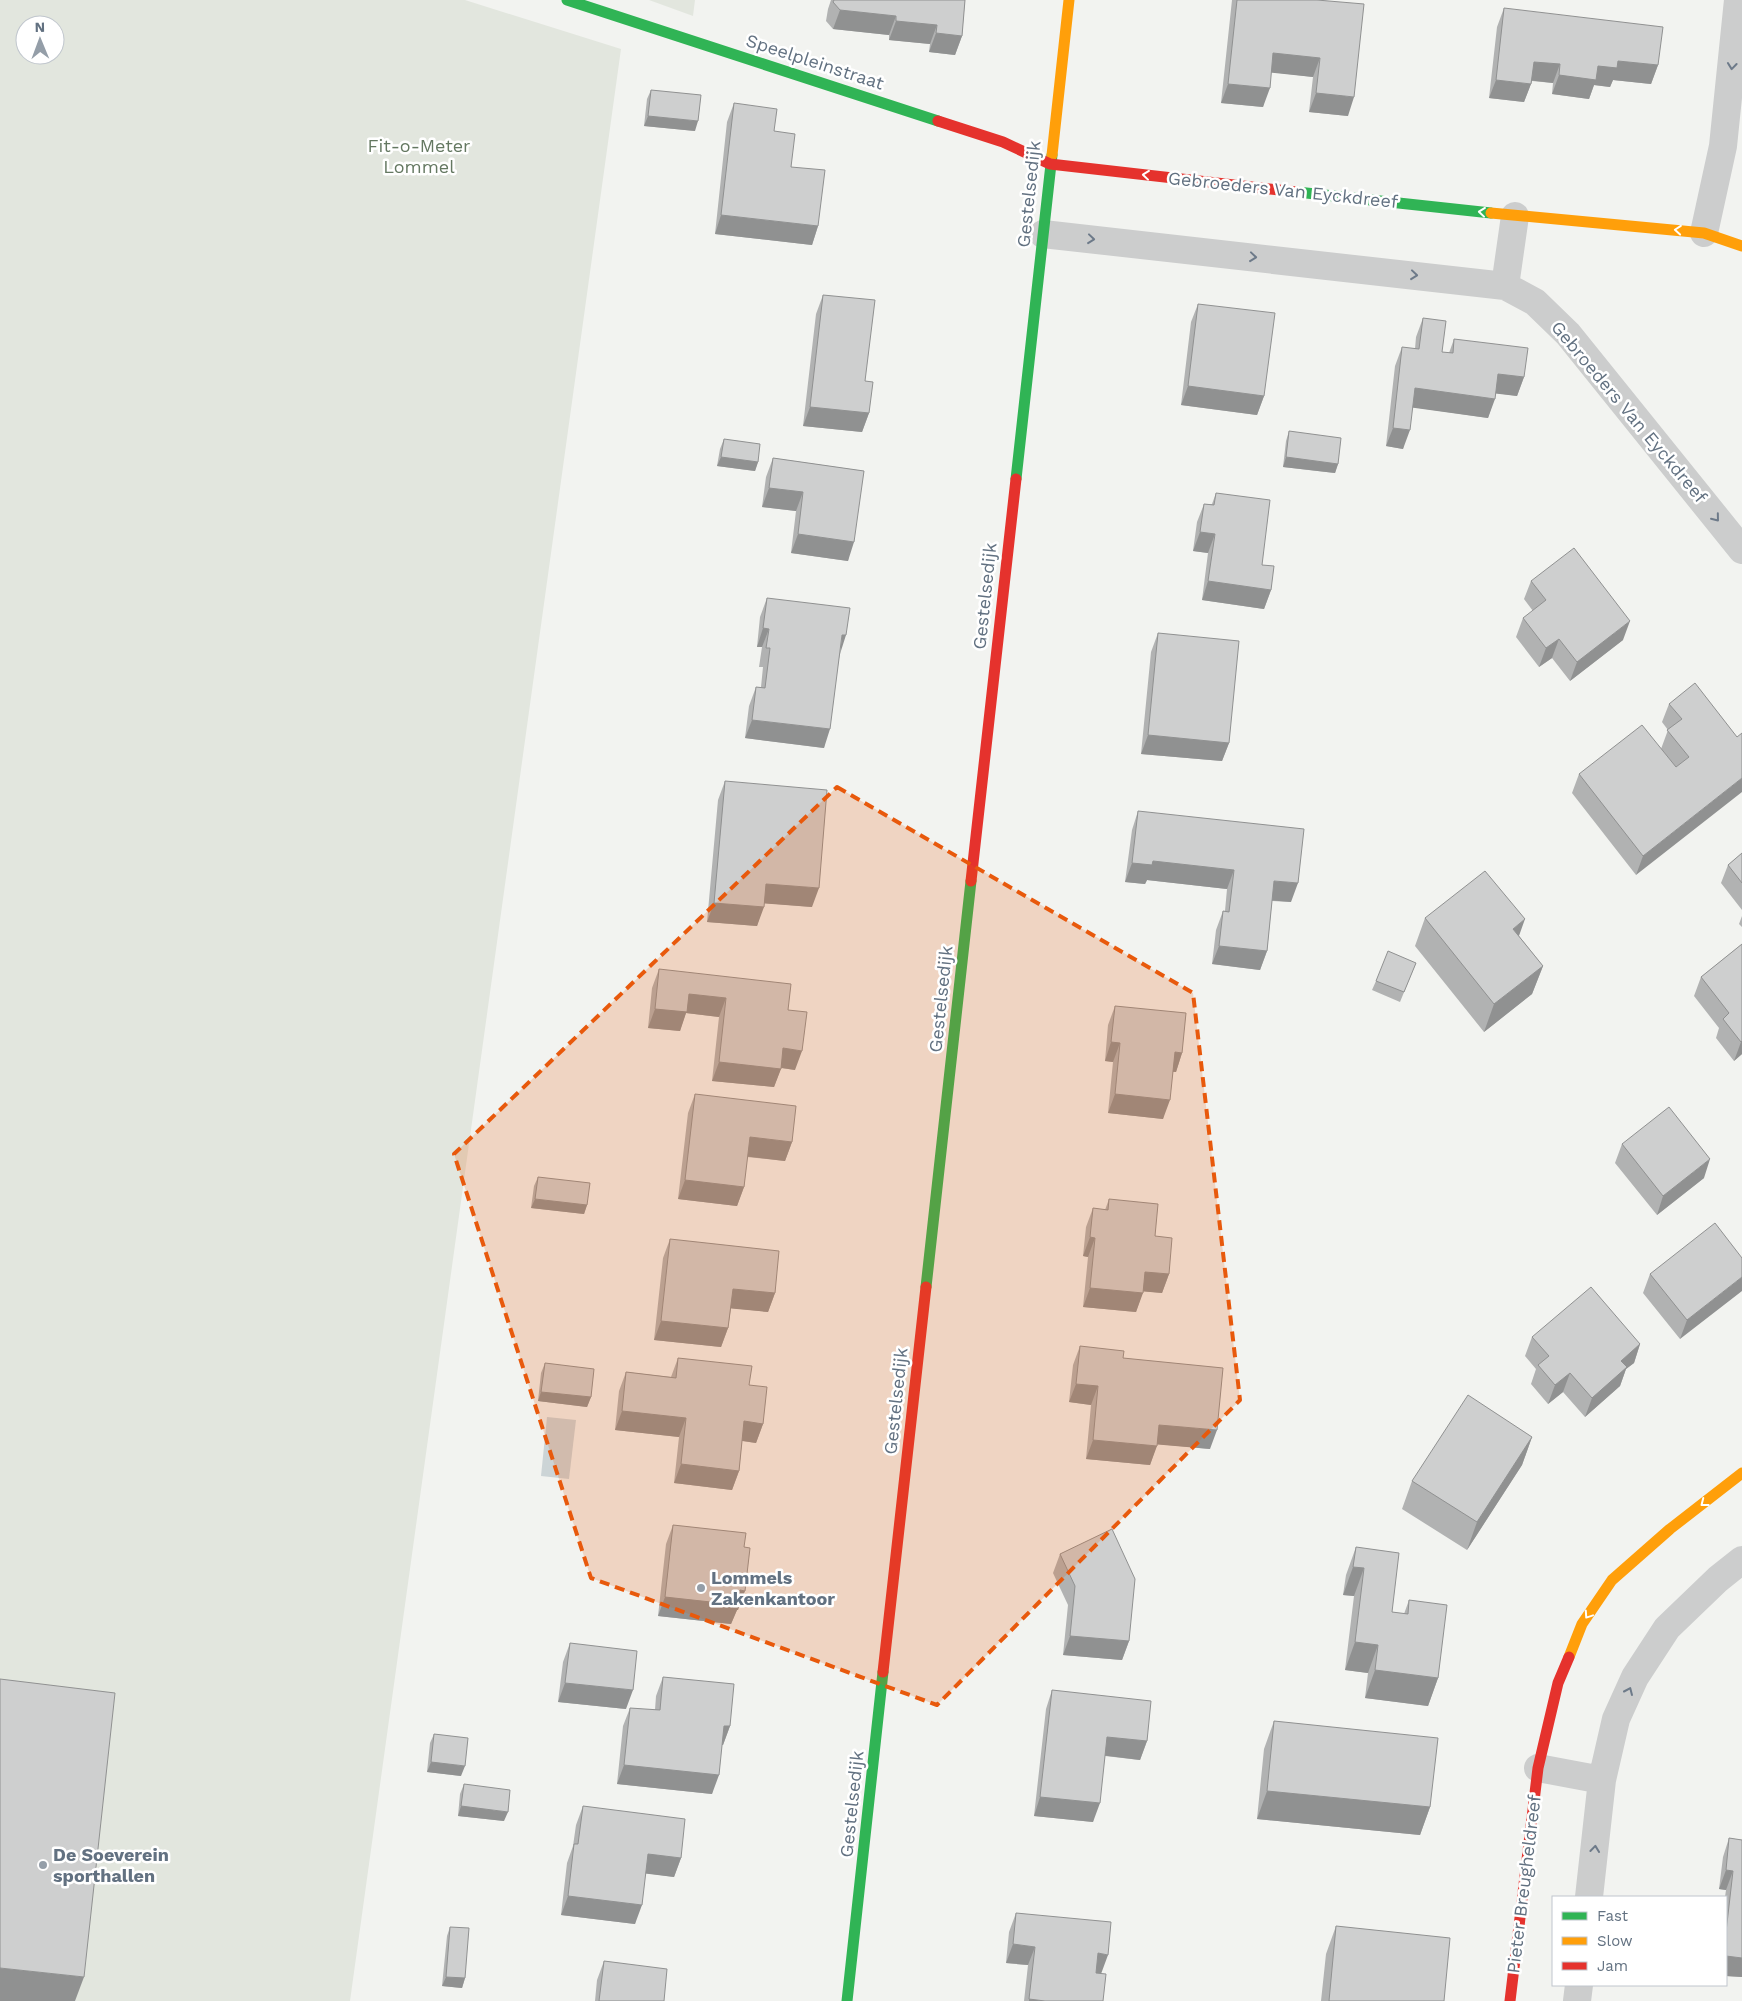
<svg xmlns="http://www.w3.org/2000/svg" width="1742" height="2001" viewBox="0 0 1742 2001" font-family="'Work Sans',sans-serif">
<style>
.green{fill:#e2e6de;fill-rule:evenodd}
.water{fill:#ccd4d6}
.lines{fill:none;stroke-linecap:round;stroke-linejoin:round}
.street{stroke:#cccdcd;stroke-width:28}
.fast{stroke:#30b455;stroke-width:11}
.slow{stroke:#ff9f0a;stroke-width:11}
.jam{stroke:#e5322d;stroke-width:11}
.wall{fill:#b1b2b2}
.shaded-wall{fill:#909191}
.building{fill:#cecfcf;stroke:#909191}
.oneway{stroke:#6d7a89}
.oneway2{stroke:#fff}
.marked{fill:#e8590c;fill-opacity:0.2;stroke:#e8590c;stroke-width:4;stroke-dasharray:10 6;stroke-linejoin:round}
.poi-dot{fill:#949ea8;stroke:#fff;stroke-width:2}
.labels{text-anchor:middle;stroke-width:5;stroke-linejoin:round;paint-order:stroke}
.street-label{font-size:18px;fill:#627181;stroke:#fff}
.park-label{font-size:18px;fill:#647861;stroke:#fff}
.poi-label{font-size:18px;font-weight:bold;fill:#627181;stroke:#fff;text-anchor:start}
</style>
<rect width="100%" height="100%" fill="#f2f3f0"/>
<path class="green" d="M0,0H465L621,49L350,2001H0ZM25,25H55V55H25Z
M649,0H695L693,16Z"/>
<path class="water" d="M547,1417L576,1420L569,1479L541,1476Z"/>
<g class="lines">
<path class="street" d="M1704,233L1723,146L1738,0
M1043,234L1505,286L1535,302L1568,334L1742,550
M1505,286L1515,216
M1538,1768L1602,1780
M1589,1897L1602,1780L1616,1719L1635,1677L1667,1628L1718,1579L1742,1560
M1577,2001L1579,1985"/>
<path class="fast" d="M567,0L938,121
M1297,192L1491,213
M1016,479L1052,155
M926,1287L971,881
M847,2001L883,1672"/>
<path class="slow" d="M1052,155L1069,0
M1491,213L1704,233L1742,246
M1569,1657L1582,1624L1612,1580L1670,1529L1742,1473"/>
<path class="jam" d="M938,121L1003,142L1050,164L1297,192
M971,881L1016,479
M883,1672L926,1287
M1510,2001L1538,1768L1558,1683L1569,1657"/>
</g>
<path class="wall" d="M831,0H965L962,36L955,55L929,52L930,44L889,40V35L833,29L826,21L828,9Z
M1232,0H1317L1348,116L1309,112L1313,77L1271,72L1263,107L1221,103Z
M1504,8L1658,65L1651,84L1613,80L1610,87L1594,85L1589,99L1552,94L1553,83L1532,81L1524,102L1489,98L1497,27Z
M651,90L695,131L644,126L647,99Z
M734,103L774,131L818,226L812,245L715,234L727,122Z
M823,295L865,381L869,413L862,432L803,426L816,314Z
M1198,304L1264,396L1257,415L1181,405L1191,322Z
M1423,318L1442,352L1449,353L1454,339L1524,377L1517,396L1496,393L1488,418L1412,407L1403,449L1386,446L1395,366L1402,347L1415,349L1416,337Z
M1289,431L1338,464L1335,473L1283,467L1286,441Z
M724,439L758,462L755,471L717,466L720,449Z
M773,458L864,471L848,561L791,553L796,511L762,507L766,477Z
M1216,493L1262,565L1271,590L1264,609L1202,600L1208,553L1193,551L1197,522L1204,504H1212Z
M1531,581L1623,640L1570,681L1552,658L1539,667L1516,637L1523,618L1533,611L1524,599Z
M767,598L840,653L824,748L745,738L749,706L756,687H761L763,667H759L762,647H757L760,617Z
M1158,633L1229,743L1222,761L1141,754L1151,652Z
M1669,704L1737,737L1636,875L1572,793L1579,774L1661,749L1668,730L1662,722Z
M725,781L812,907L764,903L757,926L707,922L718,800Z
M1138,811L1291,902L1272,901L1267,951L1260,970L1212,964L1216,930L1223,911H1225L1227,889L1147,880L1145,884L1125,882L1132,830Z
M1742,853V910L1721,883L1728,865Z
M1742,916V927L1739,924Z
M1425,918L1519,936L1543,966L1532,994L1484,1032L1415,946Z
M1742,944V1054L1734,1061L1716,1038L1719,1028L1694,996L1701,977Z
M1416,963L1400,1002L1372,990L1376,981Z
M659,969L788,1010L795,1070L781,1068L774,1087L712,1081L719,1017L686,1013L680,1031L648,1028L652,988Z
M1115,1006L1182,1053L1176,1072H1173L1163,1119L1108,1113L1113,1062L1105,1061L1108,1025Z
M695,1094L792,1142L785,1161L747,1157L744,1187L737,1206L678,1199L688,1113Z
M1622,1144L1704,1178L1657,1215L1615,1163Z
M538,1177L587,1205L584,1214L531,1208L534,1186Z
M1109,1199L1155,1236L1169,1274L1162,1293L1143,1291L1136,1312L1083,1307L1088,1257L1083,1256L1086,1227L1093,1208L1105,1210Z
M670,1239L775,1293L768,1312L731,1308L728,1328L721,1347L654,1340L663,1258Z
M1742,1258L1680,1339L1643,1293L1650,1274Z
M1532,1337L1640,1344L1634,1363L1626,1369L1620,1386L1585,1417L1563,1392L1548,1404L1531,1384L1536,1369L1525,1356Z
M1080,1346L1123,1358L1210,1449L1157,1444L1150,1465L1086,1459L1091,1405L1069,1402L1073,1365Z
M678,1358L749,1385L763,1424L756,1443L742,1441L739,1471L732,1490L674,1483L679,1437L615,1430L619,1391L626,1372L671,1377Z
M545,1363L591,1397L587,1407L538,1401L541,1373Z
M1532,1437L1522,1465L1467,1550L1402,1509L1412,1481Z
M673,1525L744,1547L738,1610H737L731,1624L658,1616L666,1544Z
M1356,1547L1392,1612L1404,1614L1409,1600L1438,1678L1428,1706L1365,1698L1368,1673L1345,1670L1354,1596L1343,1595L1346,1575Z
M1060,1554L1129,1641L1122,1660L1063,1655L1068,1605L1053,1573Z
M570,1643L626,1709L558,1702L563,1662Z
M663,1677L730,1726L723,1745H722L712,1794L617,1784L623,1726L630,1708L655,1710L656,1696Z
M1052,1690L1147,1741L1140,1760L1105,1756L1093,1822L1034,1816L1046,1709Z
M1274,1721L1430,1807L1420,1835L1257,1819L1264,1749Z
M434,1734L461,1776L427,1772L430,1743Z
M464,1784L504,1821L458,1816L460,1794Z
M583,1806L681,1858L674,1877L645,1873L635,1924L561,1915L567,1863L573,1846L576,1825Z
M1729,1838L1742,1840V1977L1726,1976V1897H1725L1726,1890L1719,1889L1723,1857Z
M1016,1913L1101,1973L1103,2001H1024L1028,1965L1006,1963L1009,1932Z
M1336,1926L1444,2001H1321L1326,1954Z
M450,1927L465,1978L462,1988L442,1986L447,1936Z
M604,1961L664,2001H595L597,1980Z"/>
<path class="shaded-wall" d="M840,10L896,16L889,35L833,29Z
M896,21L937,25L930,44L889,40Z
M936,33L962,36L955,55L929,52Z
M1273,53L1320,58L1313,77L1266,72Z
M1618,61L1658,65L1651,84L1613,80L1610,87L1594,85L1589,99L1552,94L1559,75Z
M1534,62L1560,64L1553,83L1527,80Z
M1496,80L1531,84L1524,102L1489,98Z
M1228,84L1270,88L1263,107L1221,103Z
M1316,93L1354,97L1348,116L1309,112Z
M648,116L698,121L695,131L644,126Z
M721,215L818,226L812,245L715,234Z
M1498,374L1524,377L1517,396L1491,393Z
M1188,386L1264,396L1257,415L1181,405Z
M1415,388L1495,399L1488,418L1408,407Z
M810,407L869,413L862,432L803,426Z
M1393,428L1410,430L1403,449L1386,446Z
M721,457L758,462L755,471L717,466Z
M1286,457L1338,464L1335,473L1283,467Z
M769,488L803,492L796,511L762,507Z
M1200,532L1215,534L1208,553L1193,551Z
M798,534L854,542L848,561L791,553Z
M1208,581L1271,590L1264,609L1202,600Z
M1630,621L1623,640L1570,681L1577,662Z
M763,628L769,629L762,647H757Z
M842,635H846L840,654Z
M1559,639L1552,658L1539,667L1546,648Z
M752,720L830,729L824,748L745,738Z
M1148,735L1229,743L1222,761L1141,754Z
M1742,778V792L1636,875L1643,856Z
M1153,861L1234,870L1227,889L1147,880L1145,884L1125,882L1132,863Z
M1274,881L1298,883L1291,902L1268,900Z
M766,884L819,888L812,907L759,903Z
M714,903L764,907L757,926L707,922Z
M1525,919L1515,947L1513,929Z
M1219,946L1267,951L1260,970L1212,964Z
M1543,966L1532,994L1484,1032L1494,1004Z
M689,994L726,998L719,1017L686,1013L680,1031L648,1028L655,1009Z
M1742,1041V1054L1734,1061L1741,1042Z
M1111,1042L1120,1043L1113,1062L1105,1061Z
M783,1048L802,1051L795,1070L776,1067Z
M1175,1052L1182,1053L1176,1072L1168,1071Z
M719,1062L781,1069L774,1087L712,1081Z
M1115,1094L1170,1100L1163,1119L1108,1113Z
M750,1137L792,1142L785,1161L743,1156Z
M1710,1159L1704,1178L1657,1215L1663,1196Z
M685,1180L744,1187L737,1206L678,1199Z
M535,1199L587,1205L584,1214L531,1208Z
M1090,1237L1095,1238L1088,1257L1083,1256Z
M1145,1272L1169,1274L1162,1293L1138,1291Z
M1742,1277V1291L1680,1339L1687,1320Z
M1090,1288L1143,1293L1136,1312L1083,1307Z
M733,1289L775,1293L768,1312L726,1308Z
M661,1321L728,1328L721,1347L654,1340Z
M1640,1344L1634,1363L1626,1369L1620,1386L1585,1417L1592,1398L1621,1361Z
M1570,1373L1563,1392L1548,1404L1555,1385Z
M1076,1384L1098,1386L1091,1405L1069,1402Z
M541,1392L591,1397L587,1407L538,1401Z
M622,1411L686,1418L679,1437L615,1430Z
M744,1421L763,1424L756,1443L737,1440Z
M1159,1425L1217,1430L1210,1449L1152,1444Z
M1532,1437L1522,1465L1467,1550L1477,1522Z
M1093,1440L1157,1446L1150,1465L1086,1459Z
M681,1464L739,1471L732,1490L674,1483Z
M1353,1567L1364,1568L1354,1596L1343,1595Z
M740,1590L745,1591L738,1610H737L731,1624L658,1616L665,1597Z
M1070,1636L1129,1641L1122,1660L1063,1655Z
M1355,1642L1378,1645L1368,1673L1345,1670Z
M1375,1670L1438,1678L1428,1706L1365,1698Z
M565,1683L633,1690L626,1709L558,1702Z
M724,1726H730L723,1745H717Z
M1107,1737L1147,1741L1140,1760L1100,1755Z
M431,1762L465,1766L461,1776L427,1772Z
M624,1765L719,1775L712,1794L617,1784Z
M1267,1791L1430,1807L1420,1835L1257,1819Z
M1040,1797L1100,1803L1093,1822L1034,1816Z
M461,1806L508,1812L504,1821L458,1816Z
M648,1854L681,1858L674,1877L641,1873Z
M1726,1870L1733,1871L1726,1890L1719,1889Z
M568,1896L642,1905L635,1924L561,1915Z
M1013,1944L1035,1947L1028,1965L1006,1963Z
M1098,1953L1108,1955L1101,1974L1092,1972Z
M1726,1956L1742,1958V1977L1726,1976Z
M0,1968L84,1977L75,2001H0Z
M446,1977L465,1978L462,1988L442,1986Z
M1029,1999L1045,2001H1029Z"/>
<path class="building" d="M834,0H965L962,36L936,33L937,25L896,21V16L840,10L833,2Z
M1237,0H1317L1364,4L1354,97L1316,93L1320,58L1273,53L1270,88L1228,84Z
M1504,8L1663,27L1658,65L1618,61L1617,68L1598,66L1596,80L1559,75L1560,64L1534,62L1531,84L1496,80Z
M651,90L701,95L698,121L648,116Z
M734,103L777,109L774,131L795,134L791,167L825,170L818,226L721,215Z
M823,295L875,300L865,381L873,382L869,413L810,407Z
M1198,304L1275,313L1264,396L1188,386Z
M1423,318L1446,321L1442,352L1453,353L1454,339L1528,348L1524,377L1498,374L1495,399L1415,388L1410,430L1393,428L1402,347L1419,349Z
M1289,431L1341,438L1338,464L1286,457Z
M724,439L760,444L758,462L721,457Z
M773,458L864,471L854,542L798,534L803,492L769,488Z
M1216,493L1270,500L1262,565L1274,566L1271,590L1208,581L1215,534L1200,532L1204,504L1214,505Z
M1574,548L1630,621L1577,662L1559,639L1546,648L1523,618L1546,600L1531,581Z
M767,598L850,608L846,635H842L830,729L752,720L756,687L765,688L770,648H766L769,629L763,628Z
M1158,633L1239,641L1229,743L1148,735Z
M1695,683L1737,737L1742,733V778L1643,856L1579,774L1642,725L1676,767L1689,757L1667,730L1682,719L1669,704Z
M725,781L827,790L819,888L766,884L764,907L714,903Z
M1138,811L1304,829L1298,883L1274,881L1267,951L1219,946L1223,911L1229,912L1234,870L1153,861L1152,865L1132,863Z
M1742,853V883L1728,865Z
M1485,871L1525,919L1513,929L1543,966L1494,1004L1425,918Z
M1742,944V1041L1741,1042L1723,1019L1729,1013L1701,977Z
M1388,951L1416,963L1404,992L1376,981Z
M659,969L791,984L788,1010L807,1012L802,1051L783,1048L781,1069L719,1062L726,998L689,994L687,1012L655,1009Z
M1115,1006L1186,1013L1182,1053L1175,1052L1170,1100L1115,1094L1120,1043L1111,1042Z
M695,1094L796,1106L792,1142L750,1137L744,1187L685,1180Z
M1669,1107L1710,1159L1663,1196L1622,1144Z
M538,1177L590,1183L587,1205L535,1199Z
M1109,1199L1158,1204L1155,1236L1172,1238L1169,1274L1145,1272L1143,1293L1090,1288L1095,1238L1090,1237L1093,1208L1108,1210Z
M1715,1223L1742,1258V1277L1687,1320L1650,1274Z
M670,1239L779,1251L775,1293L733,1289L728,1328L661,1321Z
M1591,1287L1640,1344L1621,1361L1627,1367L1592,1398L1570,1373L1555,1385L1538,1365L1549,1356L1532,1337Z
M1080,1346L1124,1351L1123,1358L1223,1368L1217,1430L1159,1425L1157,1446L1093,1440L1098,1386L1076,1384Z
M678,1358L752,1366L749,1385L767,1387L763,1424L744,1421L739,1471L681,1464L686,1418L622,1411L626,1372L676,1378Z
M545,1363L594,1369L591,1397L541,1392Z
M1468,1395L1532,1437L1477,1522L1412,1481Z
M673,1525L746,1533L744,1547L750,1548L745,1591L740,1590L738,1605L665,1597Z
M1112,1529L1135,1579L1129,1641L1070,1636L1075,1586L1060,1554Z
M1356,1547L1399,1553L1392,1612L1408,1614L1409,1600L1447,1605L1438,1678L1375,1670L1378,1645L1355,1642L1364,1568L1353,1567Z
M570,1643L637,1651L633,1690L565,1683Z
M663,1677L734,1684L730,1726H724L719,1775L624,1765L630,1708L660,1710Z
M0,1679L115,1693L84,1977L0,1968Z
M1052,1690L1151,1701L1147,1741L1107,1737L1100,1803L1040,1797Z
M1274,1721L1438,1738L1430,1807L1267,1791Z
M434,1734L468,1738L465,1766L431,1762Z
M464,1784L510,1790L508,1812L461,1806Z
M583,1806L685,1819L681,1858L648,1854L642,1905L568,1896L574,1844H578Z
M1729,1838L1742,1840V1958L1726,1956V1932L1733,1871L1726,1870Z
M1016,1913L1111,1922L1108,1955L1098,1953L1096,1973L1106,1974L1103,2001H1045L1029,1999L1035,1947L1013,1944Z
M1336,1926L1450,1938L1444,2001H1329Z
M450,1927L469,1928L465,1978L446,1977Z
M604,1961L667,1969L664,2001H599Z"/>
<defs><path id="oneway-chevron" d="M-2-3.5L2.5 0L-2 3.5" fill="none" stroke-width="1.6" stroke-linecap="round" stroke-linejoin="round" transform="scale(1.25)"/></defs>
<g class="oneway">
<use href="#oneway-chevron" transform="translate(1732 66) rotate(96)"/>
<use href="#oneway-chevron" transform="translate(1091 239) rotate(6)"/>
<use href="#oneway-chevron" transform="translate(1253 257) rotate(6)"/>
<use href="#oneway-chevron" transform="translate(1414 275) rotate(6)"/>
<use href="#oneway-chevron" transform="translate(1716 518) rotate(51)"/>
<use href="#oneway-chevron" transform="translate(1629 1691) rotate(-66)"/>
<use href="#oneway-chevron" transform="translate(1595 1849) rotate(-84)"/>
</g>
<g class="oneway2">
<use href="#oneway-chevron" transform="translate(1146 175) rotate(-174)"/>
<use href="#oneway-chevron" transform="translate(1482 212) rotate(-174)"/>
<use href="#oneway-chevron" transform="translate(1678 230) rotate(-175)"/>
<use href="#oneway-chevron" transform="translate(1704 1503) rotate(142)"/>
<use href="#oneway-chevron" transform="translate(1588 1615) rotate(124)"/>
</g>
<path class="marked" d="M837,787L1193,993L1240,1400L937,1705L591,1578L454,1154Z"/>
<g class="poi-dot">
<circle cx="701" cy="1588" r="5"/>
<circle cx="43" cy="1865" r="5"/>
</g>
<g class="labels">
<g class="street-label">
<text transform="translate(815 62) rotate(18)" y="6">Speelpleinstraat</text>
<text transform="translate(1283 190) rotate(6)" y="6">Gebroeders Van Eyckdreef</text>
<text transform="translate(1029 194) rotate(-84)" y="6">Gestelsedijk</text>
<text transform="translate(1629 412) rotate(50)" y="6">Gebroeders Van Eyckdreef</text>
<text transform="translate(985 596) rotate(-84)" y="6">Gestelsedijk</text>
<text transform="translate(941 999) rotate(-84)" y="6">Gestelsedijk</text>
<text transform="translate(896 1401) rotate(-84)" y="6">Gestelsedijk</text>
<text transform="translate(852 1804) rotate(-84)" y="6">Gestelsedijk</text>
<text transform="translate(1524 1884) rotate(-83)" y="6">Pieter Breugheldreef</text>
</g>
<g class="park-label">
<text x="419" y="152">Fit-o-Meter<tspan x="419" dy="21">Lommel</tspan></text>
</g>
<g class="poi-label">
<text x="711" y="1584">Lommels<tspan x="711" dy="21">Zakenkantoor</tspan></text>
<text x="53" y="1861">De Soeverein<tspan x="53" dy="21">sporthallen</tspan></text>
</g>
</g>
<rect x="1552" y="1896" width="175" height="90" fill="#ffffff" stroke="#c0c6cd"/>
<rect x="1562" y="1912" width="25" height="8" fill="#30b455" stroke="#c0c6cd"/>
<text x="1597" y="1921" font-size="15" fill="#627181">Fast</text>
<rect x="1562" y="1937" width="25" height="8" fill="#ff9f0a" stroke="#c0c6cd"/>
<text x="1597" y="1946" font-size="15" fill="#627181">Slow</text>
<rect x="1562" y="1962" width="25" height="8" fill="#e5322d" stroke="#c0c6cd"/>
<text x="1597" y="1971" font-size="15" fill="#627181">Jam</text>
<g transform="translate(40 40) rotate(359)"><circle r="24" fill="#ffffff" stroke="#c0c6cd"/>
<path d="M0-4L9 19L0 12L-9 19Z" fill="#949ea8"/>
<text y="-8" font-size="14" font-weight="bold" text-anchor="middle" fill="#627181">N</text>
</g>
</svg>
